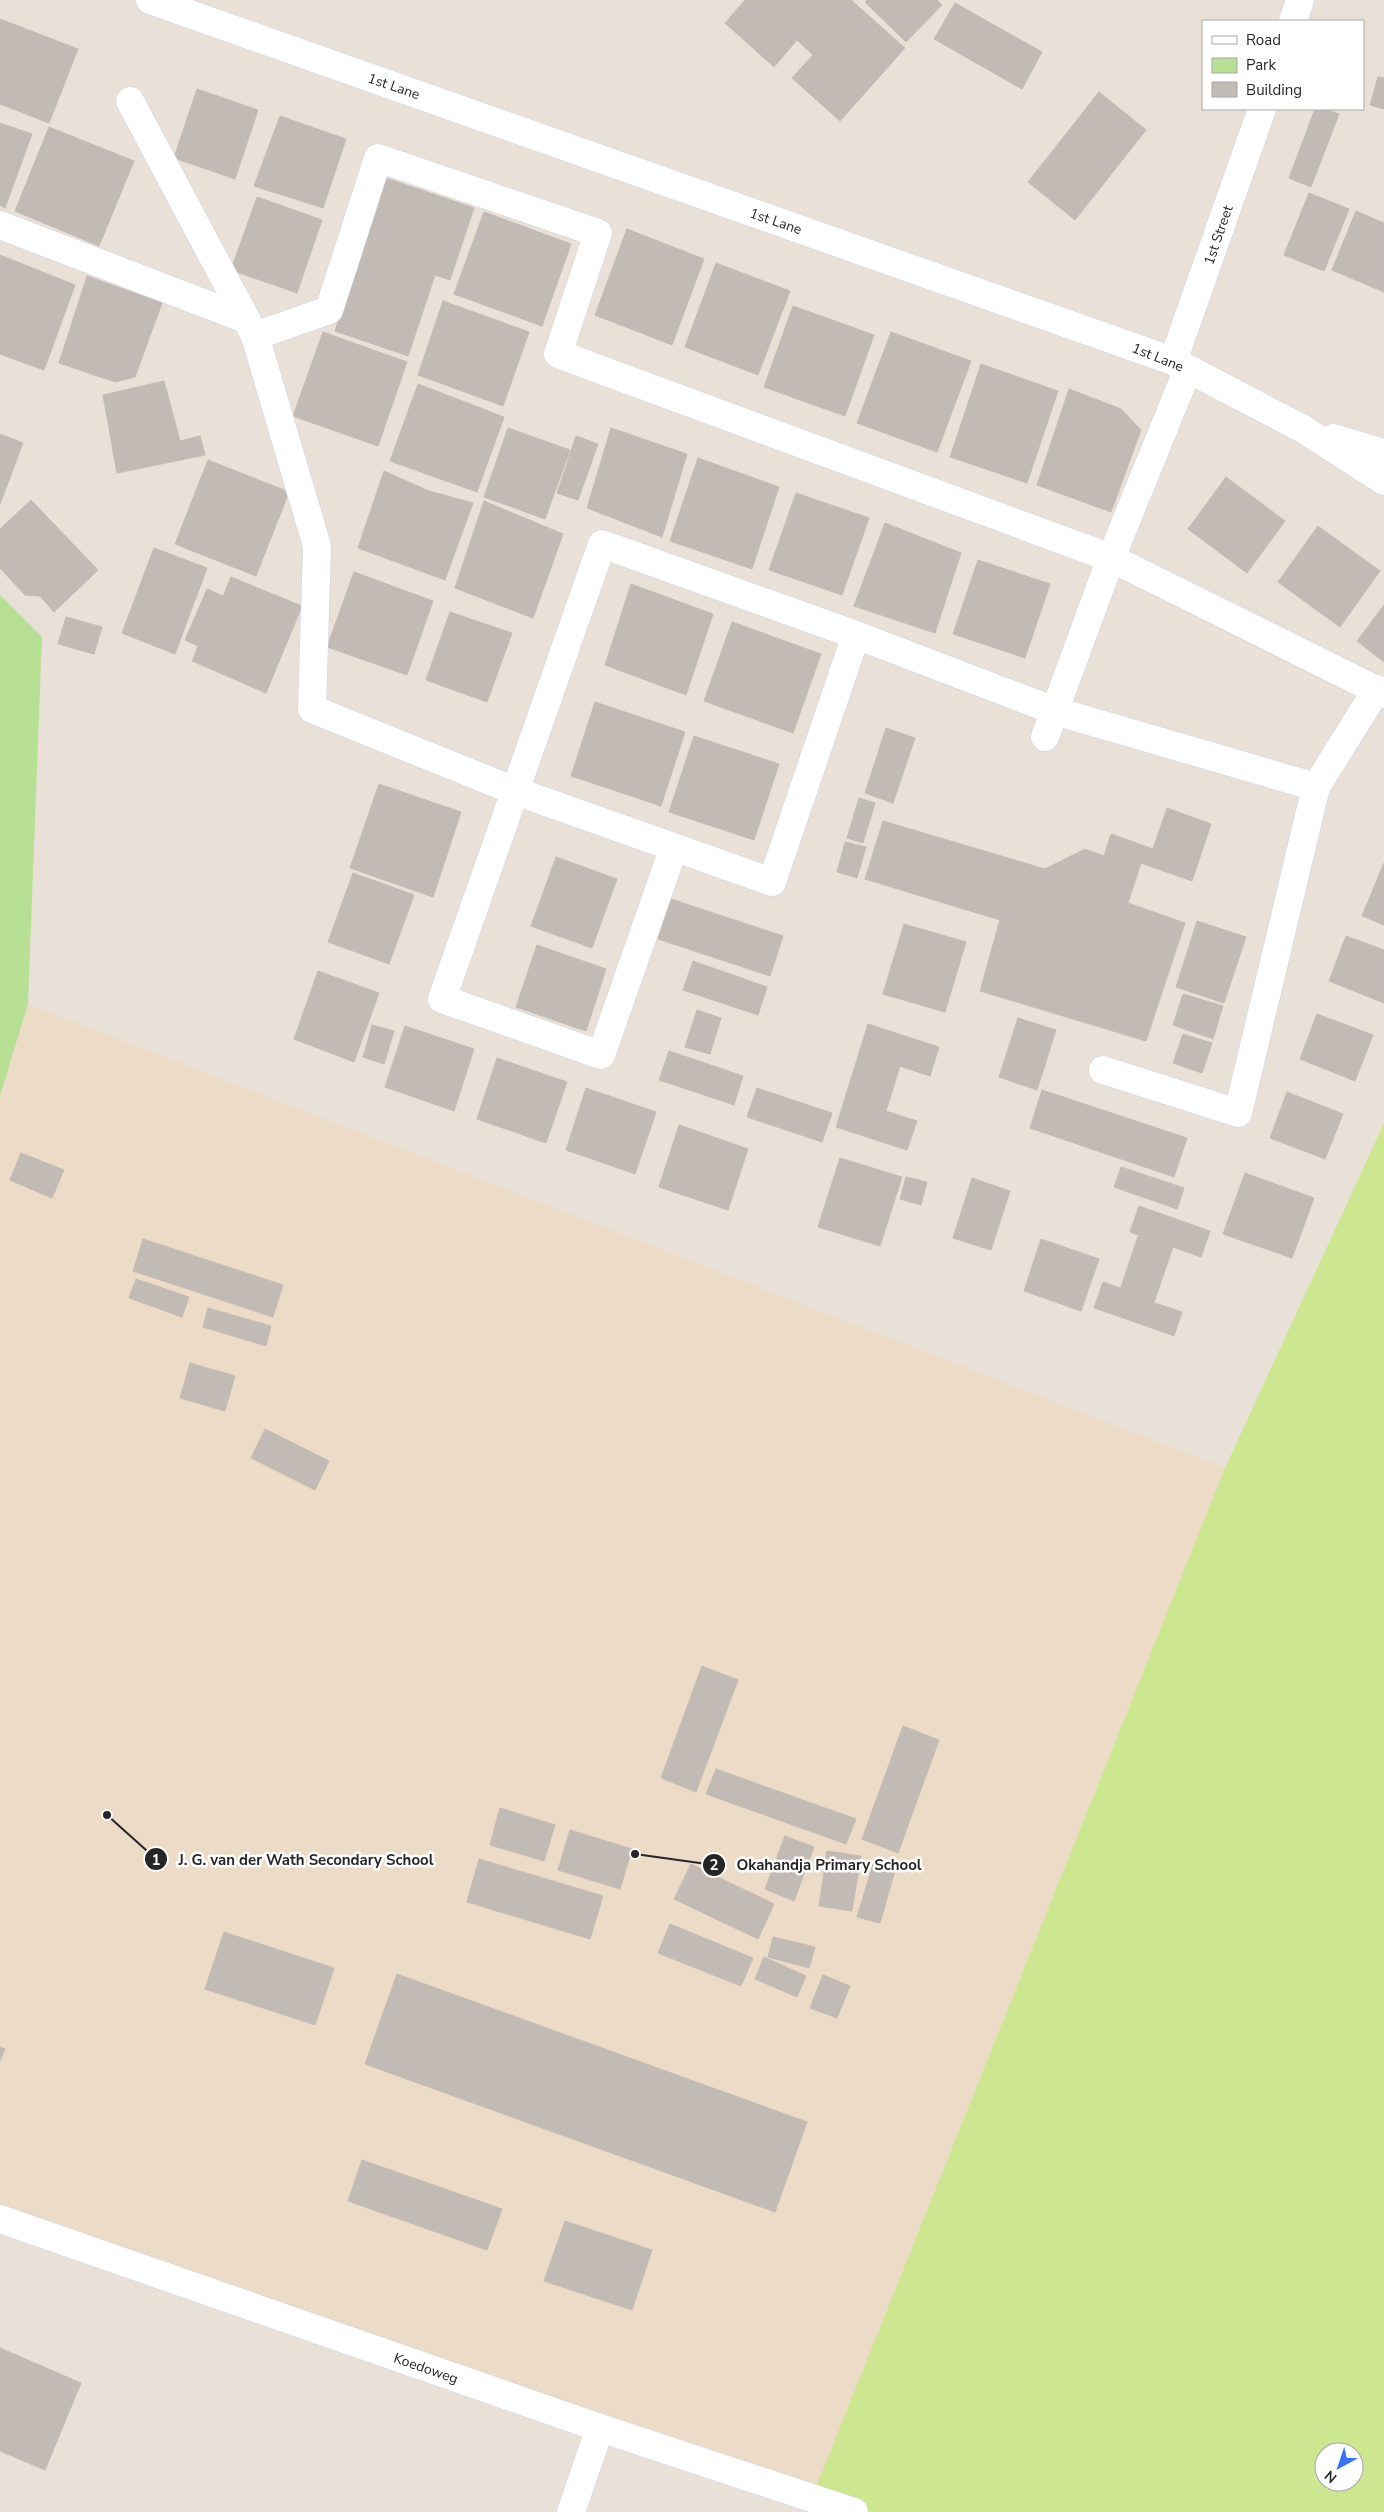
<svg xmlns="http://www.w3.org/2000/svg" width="1384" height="2512" viewBox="0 0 1384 2512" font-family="'Nunito Sans',sans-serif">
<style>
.education{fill:#ebdbc7}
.green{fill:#b7e094}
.pitch{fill:#cce790;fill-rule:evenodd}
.building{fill:#c1bab5;stroke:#c4bbb2}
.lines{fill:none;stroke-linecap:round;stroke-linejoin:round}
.street-casing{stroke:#cdd3e0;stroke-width:29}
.street{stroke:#fff;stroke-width:28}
.labels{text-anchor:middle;stroke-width:5;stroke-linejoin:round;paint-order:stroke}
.street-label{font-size:14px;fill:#262626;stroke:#fff}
.leader{fill:none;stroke:#262626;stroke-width:2}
.callout-dot{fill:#262626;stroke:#fff;stroke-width:2}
.mark-label{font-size:15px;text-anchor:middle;font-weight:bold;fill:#fff}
.callout-label{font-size:15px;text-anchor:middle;font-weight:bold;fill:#262626;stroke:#fff;stroke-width:5;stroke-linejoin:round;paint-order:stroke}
</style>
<rect width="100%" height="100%" fill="#e9e0d8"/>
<path class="education" d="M28,1004L1225,1468L812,2497L0,2219V1096Z"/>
<path class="green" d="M0,595L42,637L28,1004L0,1096Z"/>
<path class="pitch" d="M1384,1123V2512H854L812,2497L1225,1468ZM1324,2452H1354V2482H1324Z"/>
<path class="building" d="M745,0H851L905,48L840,121L792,78L813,55L797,40L774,67L725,23Z
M867,0H937L942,5L906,42L865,2Z
M955,3L1042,52L1022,89L934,39Z
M0,19L78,49L49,123L0,104Z
M1378,77L1384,78V109L1370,105Z
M197,89L258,110L235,179L174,158Z
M1099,92L1146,130L1075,220L1028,182Z
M1315,109H1324L1339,114L1311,187L1289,178Z
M280,116L346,139L323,208L254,186Z
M0,123L32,134L5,208L0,205Z
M49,127L134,161L99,246L15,211Z
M386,178L474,208L450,280L435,275L408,356L335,331Z
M1309,193L1349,209L1324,271L1284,255Z
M257,197L322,220L297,293L231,270Z
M1356,211L1384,223V292L1332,270Z
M484,212L571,244L542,326L454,294Z
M627,229L704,259L672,345L595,315Z
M0,255L75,285L44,370L0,354Z
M716,263L790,291L758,375L685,347Z
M87,276L162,303L135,377L115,382L59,363Z
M443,301L529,332L503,406L418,375Z
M793,306L874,335L845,416L764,387Z
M323,332L407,362L378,446L293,416Z
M891,332L971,361L937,452L857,423Z
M981,364L1058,391L1027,483L950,457Z
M164,381L180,441L200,436L205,455L117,473L103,395Z
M418,384L504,417L477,492L390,461Z
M1069,389L1121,409L1141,430L1111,512L1037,485Z
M508,428L570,450L545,519L484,497Z
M611,428L687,454L662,537L587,508Z
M0,434L23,443L0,504Z
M576,436L598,444L578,500L557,493Z
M698,458L779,487L752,569L670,541Z
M208,460L289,492L256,576L175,544Z
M384,471L429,491L473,503L445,580L358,548Z
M1226,477L1285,521L1247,573L1188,529Z
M796,493L869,518L842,595L769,570Z
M31,500L98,570L54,612L40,596L25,595L0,568V529Z
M484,501L563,534L533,618L455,588Z
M885,523L961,553L935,633L854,606Z
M1318,526L1380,571L1340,627L1278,582Z
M154,548L207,568L175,654L122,633Z
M978,560L1050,584L1025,658L953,634Z
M354,572L433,601L407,675L327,647Z
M231,577L302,606L266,693L192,661L198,646L185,640L207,589L223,596Z
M631,584L713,614L686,695L605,665Z
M1384,605V662L1357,641Z
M450,612L512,633L487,702L426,680Z
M66,617L102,627L94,654L58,644Z
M732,622L821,654L793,733L704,701Z
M595,702L685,732L661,806L571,776Z
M886,728L915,738L893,803L865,793Z
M694,736L779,764L754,840L669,812Z
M379,784L461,812L433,897L350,868Z
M859,798L875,803L863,843L847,838Z
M1167,808L1211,824L1192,881L1141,863L1128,903L1185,923L1146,1041L980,991L1000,920L865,879L883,821L1045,869L1085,849L1104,856L1111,834L1153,849Z
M845,842L866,847L857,878L837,872Z
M556,857L617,879L592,948L531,926Z
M1384,863V925L1362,916Z
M353,873L414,895L389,964L328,942Z
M671,899L783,936L770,976L658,939Z
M1197,921L1246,937L1224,1003L1176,987Z
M904,924L966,942L945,1012L883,994Z
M1346,936L1384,950V1003L1329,981Z
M537,945L606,969L586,1031L516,1007Z
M693,961L767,987L758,1015L683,990Z
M318,971L379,993L354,1062L294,1039Z
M1183,994L1223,1006L1213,1039L1173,1025Z
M697,1010L721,1018L710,1054L685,1047Z
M1317,1014L1373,1035L1355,1081L1300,1059Z
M1018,1018L1056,1030L1037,1090L999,1077Z
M868,1024L939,1047L930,1076L900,1066L886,1111L917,1121L907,1150L836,1127Z
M372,1025L394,1031L384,1064L363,1057Z
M405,1026L474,1049L454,1111L385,1087Z
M1183,1034L1212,1043L1202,1073L1173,1063Z
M669,1051L743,1076L734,1105L659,1080Z
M497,1058L567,1082L546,1143L477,1119Z
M586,1088L656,1112L635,1174L566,1150Z
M757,1088L832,1113L822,1142L747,1117Z
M1042,1090L1187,1138L1174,1177L1030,1128Z
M1287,1092L1343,1114L1325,1159L1270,1138Z
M679,1125L748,1149L728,1210L659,1187Z
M21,1153L64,1170L52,1198L10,1180Z
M840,1158L902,1177L880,1246L818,1227Z
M1121,1167L1184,1188L1177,1209L1114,1187Z
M1245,1173L1314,1198L1292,1258L1223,1234Z
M906,1177L927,1182L921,1205L900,1199Z
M972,1178L1010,1191L991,1250L953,1238Z
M1139,1206L1210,1231L1201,1257L1130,1232Z
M1138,1236L1173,1247L1146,1326L1112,1314Z
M143,1239L283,1285L273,1317L133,1271Z
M1041,1239L1099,1259L1081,1311L1024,1291Z
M136,1279L189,1297L182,1317L129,1298Z
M1103,1282L1120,1288L1112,1314L1094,1308Z
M1155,1303L1182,1312L1174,1336L1146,1326Z
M208,1308L271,1326L266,1346L203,1327Z
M190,1363L235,1376L225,1411L180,1398Z
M265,1429L329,1461L315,1490L251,1458Z
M702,1666L738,1680L696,1792L661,1778Z
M903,1726L939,1740L898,1853L862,1839Z
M716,1769L856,1819L846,1844L706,1794Z
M500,1808L555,1825L544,1861L490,1845Z
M570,1830L632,1849L620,1889L558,1870Z
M785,1836L814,1847L794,1901L765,1889Z
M827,1851L861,1856L852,1911L819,1906Z
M479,1859L603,1896L590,1939L467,1902Z
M874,1861L896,1867L880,1923L857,1917Z
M691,1864L774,1904L758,1939L674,1899Z
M670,1924L753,1958L741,1986L658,1953Z
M224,1932L334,1968L315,2025L205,1989Z
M773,1937L815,1947L809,1968L768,1957Z
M764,1957L806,1976L797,1997L755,1979Z
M397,1974L807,2122L775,2212L365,2064Z
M823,1975L850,1986L837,2018L810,2008Z
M0,2047L5,2049L0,2061Z
M362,2160L502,2209L487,2250L348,2201Z
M565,2221L652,2250L632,2310L544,2281Z
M0,2348L81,2383L45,2470L0,2451Z"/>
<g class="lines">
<defs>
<path id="street" d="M150,0L1173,361L1303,429L1384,481
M1293,21L1300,0
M130,101L255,336L317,546L312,709L515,791L772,882L856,635L1055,711L1316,787L1377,689
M0,225L245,319
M255,336L329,310L378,158L598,233L558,354L1111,558L1384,694
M1173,361L1262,109
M1333,438L1384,453
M1045,737L1111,558L1188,369
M674,847L601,1055L442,999L602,544L856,635
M1103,1070L1238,1113L1316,787
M0,2219L600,2428L854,2512
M571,2512L600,2428"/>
</defs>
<use href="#street" class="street-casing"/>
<use href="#street" class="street"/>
</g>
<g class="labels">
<g class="street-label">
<text transform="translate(394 86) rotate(19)" y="5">1st Lane</text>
<text transform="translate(776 221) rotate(19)" y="5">1st Lane</text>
<text transform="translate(1218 235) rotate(-71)" y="5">1st Street</text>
<text transform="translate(1158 357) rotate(22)" y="5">1st Lane</text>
<text transform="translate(426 2368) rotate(19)" y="5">Koedoweg</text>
</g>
</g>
<path class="leader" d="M107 1815L156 1859M635 1854L714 1865"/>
<g class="callout-dot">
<circle cx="107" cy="1815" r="5"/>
<circle cx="635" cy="1854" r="5"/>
<circle cx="156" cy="1859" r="12"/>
<circle cx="714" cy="1865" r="12"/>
</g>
<g class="mark-label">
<text x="156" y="1865">1</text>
<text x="714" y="1870">2</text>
</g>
<g class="callout-label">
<text x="306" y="1865">J. G. van der Wath Secondary School</text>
<text x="829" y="1870">Okahandja Primary School</text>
</g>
<rect x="1202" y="20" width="162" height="90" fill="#ffffff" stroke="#a8a8a8"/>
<rect x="1212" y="36" width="25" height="8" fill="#ffffff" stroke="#a8a8a8"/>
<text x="1246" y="45" font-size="15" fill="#262626">Road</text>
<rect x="1212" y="58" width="25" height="15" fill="#b7e094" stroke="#a8a8a8"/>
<text x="1246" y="70" font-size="15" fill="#262626">Park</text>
<rect x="1212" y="82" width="25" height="15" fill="#c1bab5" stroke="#a8a8a8"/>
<text x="1246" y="95" font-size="15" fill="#262626">Building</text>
<g transform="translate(1339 2467) rotate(220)"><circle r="24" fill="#ffffff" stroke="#a8a8a8"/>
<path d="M0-4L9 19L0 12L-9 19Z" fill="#3972f5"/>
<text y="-8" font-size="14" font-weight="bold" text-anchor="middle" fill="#262626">N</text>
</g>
</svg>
